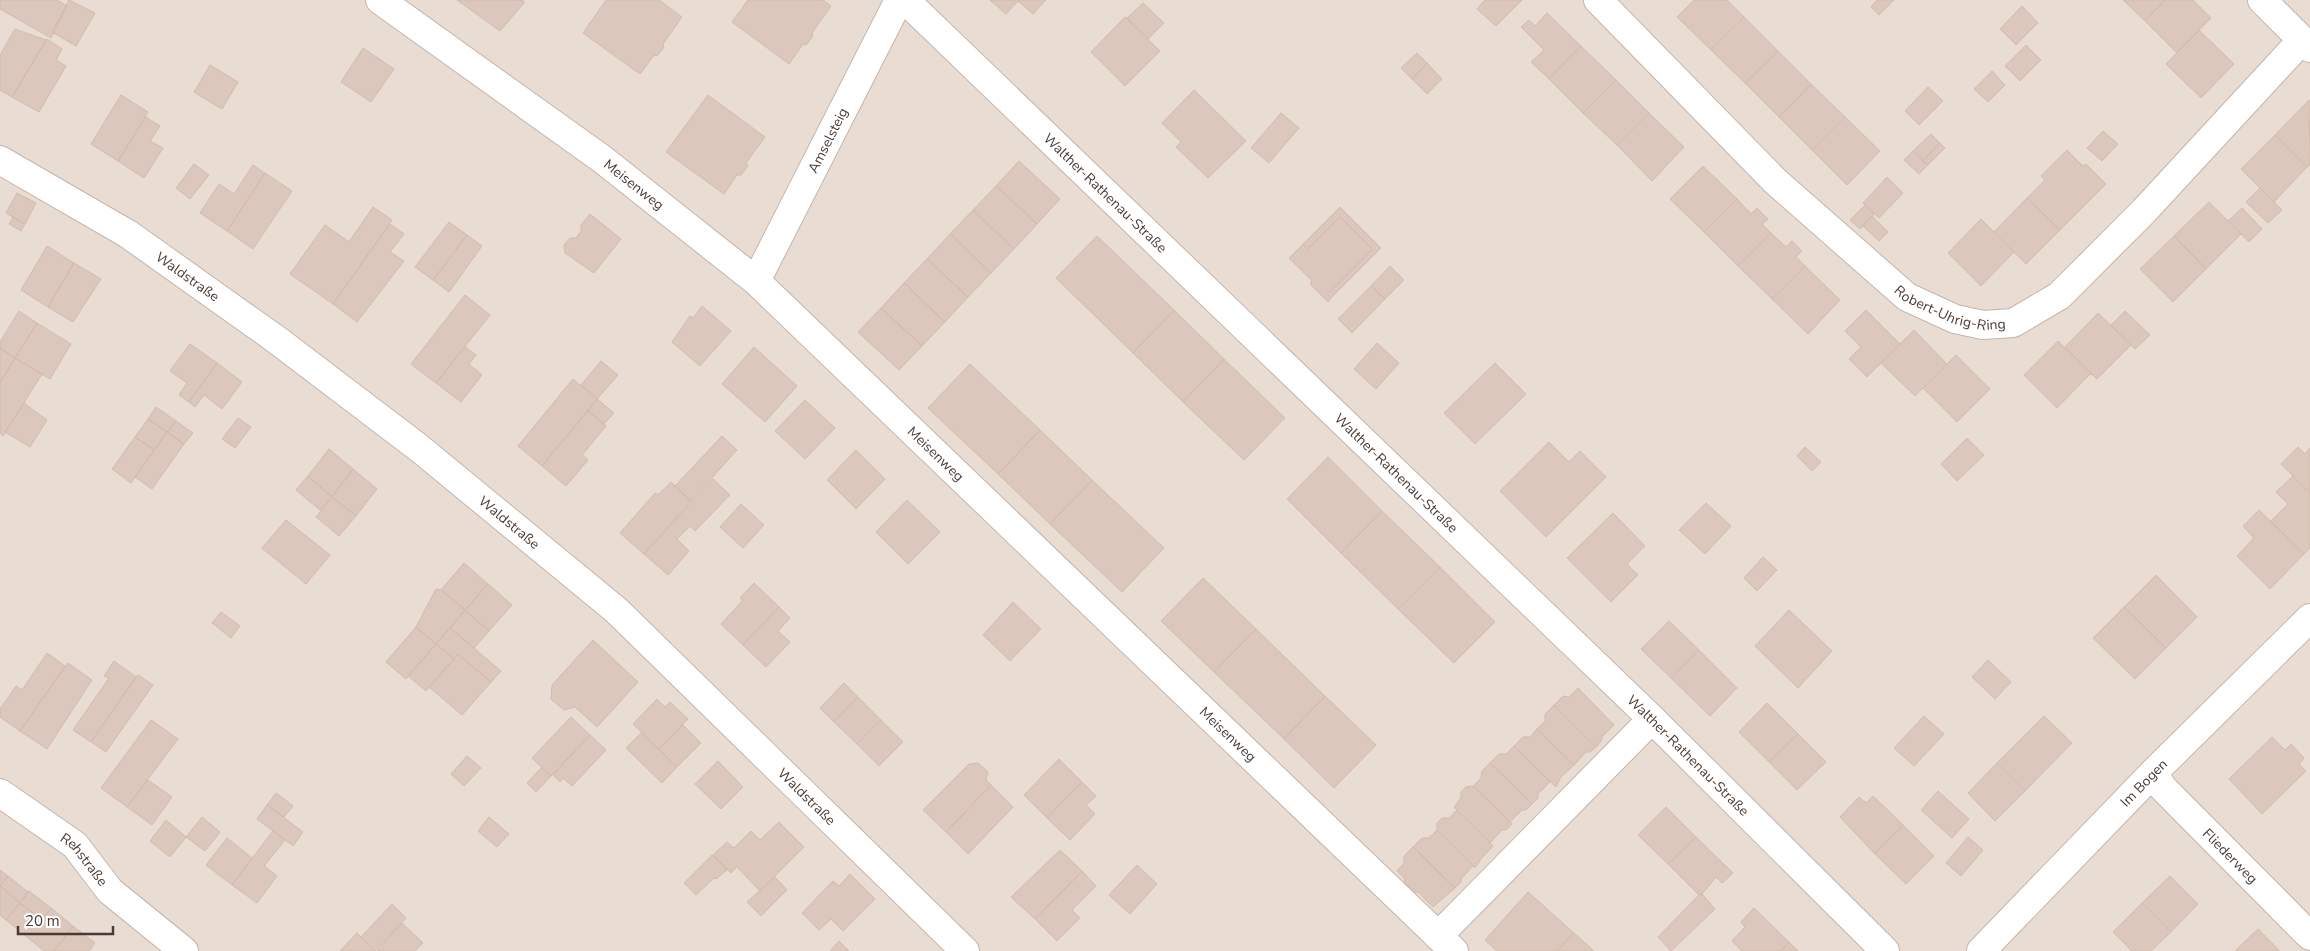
<svg xmlns="http://www.w3.org/2000/svg" width="2310" height="951" viewBox="0 0 2310 951" font-family="'Nunito Sans',sans-serif">
<style>
.residential{fill:#e9ddd3}
.building{fill:#dbc7bc;stroke:#d3baac}
.lines{fill:none;stroke-linecap:round;stroke-linejoin:round}
.minor-casing{stroke:#c4b4aa;stroke-width:30}
.minor{stroke:#fff;stroke-width:28}
.labels{text-anchor:middle;stroke-width:5;stroke-linejoin:round;paint-order:stroke}
.street-label{font-size:14px;fill:#483b34;stroke:#fff}
</style>
<rect width="100%" height="100%" fill="#f5ece5"/>
<path class="residential" d="M0,0H2310V951H0Z"/>
<path class="building" d="M0,0H57L67,6L51,38L0,9Z
M69,0L95,13L76,46L52,32Z
M457,0H523L524,3L500,31Z
M606,0H659L682,17L663,44L664,47L657,56L654,55L640,74L583,33Z
M748,0H823L831,6L812,33L813,36L806,45L803,44L789,64L732,22Z
M990,0H1046L1033,14L1018,1L1006,14Z
M1485,0H1522L1496,26L1477,9Z
M1694,0H1727L1744,17L1711,50L1677,17Z
M1877,0H1894L1879,15L1871,7Z
M2123,0H2165L2145,21Z
M2165,0H2193L2211,18L2177,53L2145,21Z
M1143,3L1164,23L1148,39L1127,18Z
M2022,6L2038,23L2016,45L2000,29Z
M1547,13L1581,46L1549,79L1531,62L1544,50L1521,27L1529,20L1535,26Z
M1125,17L1160,51L1125,86L1091,52Z
M1744,17L1778,51L1745,83L1711,50Z
M15,29L46,40L12,97L0,90V55Z
M2199,30L2234,64L2201,98L2166,64Z
M47,39L62,49L56,60L66,66L39,112L12,97Z
M2026,45L2041,60L2020,81L2005,66Z
M1581,46L1616,80L1583,113L1549,79Z
M363,48L394,69L371,102L341,82Z
M1778,51L1811,84L1779,117L1745,83Z
M1417,53L1427,63L1412,79L1401,68Z
M1427,63L1442,79L1427,94L1412,79Z
M210,65L238,82L222,109L194,92Z
M1992,71L2005,85L1988,102L1974,89Z
M1616,80L1649,113L1617,145L1583,113Z
M1811,84L1845,117L1812,150L1779,117Z
M1928,87L1943,101L1919,125L1905,111Z
M1194,90L1246,141L1208,178L1176,147L1181,142L1162,123Z
M121,95L148,112L118,161L91,144Z
M708,95L765,137L746,163L748,166L741,175H737L724,194L666,152Z
M2309,100L2310,165L2307,167L2275,135Z
M1281,113L1299,128L1269,163L1251,148Z
M1649,113L1684,147L1652,181L1617,145Z
M146,117L160,126L150,141L163,148L144,178L118,161Z
M1845,117L1880,151L1847,185L1812,150Z
M2103,131L2118,144L2102,161L2087,148Z
M1931,134L1940,143L1923,161L1913,151Z
M2275,135L2307,167L2274,202L2241,169Z
M1940,143L1945,148L1928,165L1923,161Z
M2067,150L2083,166L2086,164L2106,184L2060,230L2027,198L2045,180L2041,176Z
M1913,151L1928,165L1919,174L1904,160Z
M1019,161L1060,199L1037,224L996,186Z
M194,164L209,175L190,199L176,188Z
M253,165L265,173L227,231L200,213L219,184L234,194Z
M1703,166L1737,199L1704,232L1670,199Z
M265,173L292,191L253,249L227,231Z
M1887,177L1903,193L1879,218L1863,203Z
M996,186L1037,224L1014,249L973,210Z
M2260,188L2282,210L2268,223L2246,202Z
M17,193L36,203L25,224L6,213Z
M2027,198L2060,230L2026,264L1994,232Z
M1737,199L1751,214L1757,208L1768,219L1762,224L1771,233L1738,266L1704,232Z
M2209,202L2241,234L2206,269L2174,236Z
M1865,205L1874,214L1860,229L1850,220Z
M373,207L392,220L333,304L290,274L325,225L349,242Z
M1340,207L1381,248L1331,298L1327,294L1372,249L1340,217L1308,249L1303,244Z
M2242,208L2262,229L2249,242L2228,221Z
M973,210L1014,249L991,273L950,234Z
M590,214L621,239L594,273L565,253L564,245L570,238H576L581,231V225Z
M1872,216L1888,232L1879,241L1863,226Z
M13,217L25,224L21,231L9,224Z
M1340,217L1372,249L1327,294L1331,298L1328,302L1310,284L1312,281L1289,258L1303,244L1308,249Z
M1981,219L2014,252L1981,286L1948,253Z
M449,222L467,235L433,280L415,267Z
M390,224L404,234L390,252L404,261L357,322L333,304Z
M1771,233L1786,247L1792,241L1802,251L1796,257L1805,266L1772,299L1738,266Z
M950,234L991,273L968,297L927,259Z
M467,235L482,246L449,292L433,280Z
M1097,236L1174,310L1133,353L1056,278Z
M2174,236L2206,269L2173,302L2140,269Z
M47,246L74,263L48,307L21,290Z
M927,259L968,297L945,322L904,283Z
M74,263L101,279L73,322L48,307Z
M1390,266L1404,280L1385,299L1371,286Z
M1805,266L1840,300L1808,334L1772,299Z
M904,283L945,322L922,346L881,308Z
M1371,286L1385,299L1352,333L1338,319Z
M465,295L490,315L436,383L411,364Z
M702,306L731,331L700,366L672,342L690,316L693,318Z
M881,308L922,346L899,370L858,332Z
M1174,310L1224,359L1183,402L1133,353Z
M1866,310L1900,344L1867,377L1849,359L1861,347L1845,331Z
M19,311L37,323L15,358L0,348V342Z
M2125,311L2150,335L2135,349L2111,325Z
M2098,313L2131,345L2097,379L2065,347Z
M37,323L71,344L50,379L15,358Z
M1914,330L1947,364L1915,396L1881,363Z
M2058,341L2093,375L2090,374L2057,408L2024,375Z
M1377,343L1399,363L1376,389L1354,369Z
M190,344L217,363L189,402L179,395L187,383L170,371Z
M465,347L476,355L469,364L482,375L461,402L436,383Z
M754,347L797,386L765,422L722,384Z
M1,349L15,358L0,383V351Z
M1956,355L1990,389L1957,422L1923,388Z
M15,358L42,374L3,436L0,433V383Z
M1224,359L1285,418L1244,460L1183,402Z
M601,361L618,375L597,399L581,385Z
M217,363L242,382L222,409L204,395L195,407L189,402Z
M1495,363L1526,394L1475,444L1444,413Z
M970,364L1040,430L998,474L928,408Z
M573,379L597,399L542,466L518,446Z
M597,399L614,413L604,424L588,411Z
M805,400L835,428L805,459L775,431Z
M24,403L47,420L30,447L5,432Z
M156,407L176,421L167,432L148,419Z
M588,411L606,426L582,455L588,460L566,486L542,466Z
M238,418L251,427L235,448L222,439Z
M148,419L167,432L154,450L135,437Z
M176,421L193,433L184,444L167,432Z
M1040,430L1092,480L1050,524L998,474Z
M167,432L184,444L152,489L135,477Z
M722,436L737,450L691,501L675,486Z
M135,437L154,450L131,483L112,469Z
M1967,438L1984,455L1957,481L1941,464Z
M1549,442L1569,462L1580,451L1606,477L1546,537L1500,491Z
M1805,447L1821,462L1812,471L1797,456Z
M2298,447L2305,454L2310,448V493L2281,464Z
M329,449L353,469L332,497L308,476Z
M856,450L885,479L856,509L827,480Z
M1328,457L1382,511L1341,553L1287,499Z
M353,469L377,489L356,516L332,497Z
M308,476L332,497L320,510L296,490Z
M2293,476L2310,493V548L2304,554L2271,521L2288,504L2276,492Z
M713,479L730,495L695,531L690,526L677,539L689,551L668,575L644,554Z
M1092,480L1164,548L1122,592L1050,524Z
M671,482L691,501L644,554L620,533L655,493L658,495Z
M332,497L356,516L339,536L316,517Z
M907,500L940,532L908,564L876,532Z
M1706,503L1731,526L1705,554L1679,530Z
M741,504L764,525L743,548L720,527Z
M2259,510L2304,554L2270,589L2237,556L2254,538L2243,526Z
M1382,511L1440,567L1398,609L1341,553Z
M1613,513L1645,546L1627,564L1638,575L1611,602L1567,558Z
M286,520L330,555L306,584L262,548Z
M1763,557L1777,570L1757,591L1744,578Z
M464,563L488,584L465,610L441,590Z
M1440,567L1495,622L1454,663L1398,609Z
M2156,575L2197,617L2166,648L2124,607Z
M1203,578L1256,629L1214,672L1161,621Z
M754,583L779,607L743,645L721,624L743,600L740,598Z
M488,584L512,605L489,631L465,610Z
M436,589L441,590L465,610L436,644L416,627Z
M1013,602L1041,629L1010,661L983,635Z
M779,607L790,618L778,631L790,642L766,667L743,645Z
M2124,607L2166,648L2135,679L2093,638Z
M465,610L489,631L474,648L450,628Z
M1789,610L1832,651L1798,688L1755,646Z
M221,612L240,626L231,638L212,623Z
M1669,621L1699,650L1671,678L1641,649Z
M416,627L436,644L406,679L386,662Z
M450,628L501,671L491,682L458,654L454,659L436,644Z
M1256,629L1325,696L1284,739L1214,672Z
M593,640L638,682L597,727L575,707L564,710L551,699L552,685Z
M436,644L454,659L426,691L408,676Z
M1699,650L1737,688L1710,716L1671,678Z
M47,653L65,666L20,731L0,717V709L16,686L22,690Z
M458,654L491,682L462,715L429,687Z
M1988,660L2011,682L1995,699L1972,677Z
M114,661L136,677L91,742L73,730L109,678L104,676Z
M68,663L92,680L47,749L20,731Z
M138,675L153,685L106,752L91,742Z
M844,683L858,697L834,722L820,708Z
M1578,688L1614,725L1602,737V740L1596,747L1554,705L1563,696L1569,697Z
M1325,696L1376,745L1334,788L1284,739Z
M858,697L881,720L857,744L834,722Z
M657,699L665,707L670,702L688,719L659,749L633,724Z
M1767,703L1798,734L1769,762L1739,732Z
M1554,705L1596,747L1590,752H1586L1574,765L1537,729L1545,721V714Z
M1924,716L1944,734L1914,766L1894,748Z
M2044,716L2072,743L2025,791L1997,763Z
M571,717L590,735L551,776L532,758Z
M151,720L178,739L127,807L101,788Z
M881,720L903,742L879,766L857,744Z
M683,725L701,743L677,767L659,749Z
M1537,729L1574,765L1561,777L1556,787L1514,746L1523,737H1530Z
M641,733L677,767L662,783L626,748Z
M1798,734L1826,762L1797,790L1769,762Z
M590,735L606,750L572,786L563,778L560,782L553,775Z
M2272,737L2285,750L2291,744L2304,758L2299,764L2306,771L2262,814L2229,779Z
M1514,746L1550,782L1538,794V798L1532,804L1490,763L1499,754H1506Z
M467,756L481,768L464,786L451,774Z
M1059,759L1082,782L1047,818L1024,795Z
M718,761L743,787L721,809L695,784Z
M978,763L988,772L986,780L991,785L946,832L923,810L969,764Z
M1490,763L1532,804L1526,810H1522L1510,822L1473,786L1481,778L1482,771Z
M1997,763L2025,791L1995,821L1968,793Z
M542,767L551,776L536,792L527,783Z
M148,780L172,797L152,825L127,807Z
M1082,782L1096,796L1086,805L1095,814L1070,840L1047,818Z
M991,785L1013,807L968,854L946,832Z
M1473,786L1512,824L1506,830H1502L1490,843L1454,807L1461,798V792L1466,787Z
M1938,791L1969,819L1952,838L1921,810Z
M276,793L293,806L284,817L267,805Z
M1873,796L1903,825L1875,854L1840,817L1859,797L1866,803Z
M267,805L303,832L293,846L257,819Z
M1666,807L1696,837L1668,864L1638,835Z
M1457,810L1493,846L1481,859L1475,868L1437,830V823L1442,818H1449Z
M202,817L220,832L205,851L186,837Z
M489,817L509,834L497,847L478,831Z
M166,820L186,837L170,857L150,841Z
M779,822L804,847L760,891L737,867L731,873L713,855L727,842L734,848L751,831L760,840Z
M1903,825L1934,856L1906,884L1875,854Z
M1437,830L1473,866L1461,879V882L1455,888L1413,847L1422,838H1429Z
M273,831L285,840L264,866L277,876L257,903L232,885Z
M1696,837L1733,873L1722,883L1716,877L1702,894L1699,895L1668,864Z
M1968,837L1983,850L1961,876L1946,863Z
M227,838L252,858L232,885L206,865Z
M1413,847L1455,888L1433,907L1418,892H1411L1404,885L1405,879L1397,871L1404,863V856Z
M1060,850L1082,871L1035,919L1011,897Z
M712,855L727,870L716,879L714,878L696,895L684,883Z
M1137,865L1157,884L1130,914L1109,895Z
M0,870L8,876L0,886L20,903L6,920L0,915Z
M1082,871L1096,886L1072,910L1080,918L1057,941L1035,919Z
M850,874L875,899L843,931L831,919L819,930L802,913L833,881L839,886Z
M8,876L28,892L20,903L0,886Z
M2170,876L2198,904L2171,932L2142,903Z
M775,877L787,890L761,916L747,902Z
M29,891L51,908L42,920L20,903Z
M1528,892L1574,933L1557,951H1497L1485,940Z
M1702,894L1715,909L1671,951L1658,937L1699,895Z
M20,903L42,920L51,908L73,926L54,951H44L6,920Z
M2142,903L2171,932L2151,951H2132L2113,932Z
M392,904L406,918L375,951L361,937Z
M1754,908L1789,942L1780,951H1742L1732,941L1745,927L1741,922Z
M402,923L423,943L415,951H377Z
M73,926L95,943L89,951H54Z
M2258,929L2280,951H2235Z
M357,933L375,951H340Z
M1574,933L1594,951H1557Z
M839,941L849,951H830Z
M1789,942L1798,951H1781Z"/>
<g class="lines">
<defs>
<g id="minor">
<path id="s1" d="M380,0L602,159L756,281L1454,951"/>
<path id="s2" d="M905,0L1652,719L1885,951"/>
<path id="s3" d="M1598,0L1775,181L1907,297L1955,319L1983,325L2013,323L2059,296L2144,211L2302,40"/>
<path d="M2262,0L2310,48"/>
<path id="s4" d="M0,160L128,234L277,340L419,448L616,610L965,951"/>
<path id="s5" d="M756,281L899,0"/>
<path id="s6" d="M2154,772L2162,787L2310,936"/>
<path id="s7" d="M0,793L75,845L110,891L184,951"/>
<path d="M1438,936L1652,719"/>
<path id="s8" d="M1981,951L2154,772L2310,618"/>
</g>
</defs>
<use href="#minor" class="minor-casing"/>
<use href="#minor" class="minor"/>
</g>
<g class="labels">
<g class="street-label">
<text dy="5" stroke="none"><textPath href="#s5" startOffset="158">Amselsteig</textPath></text>
<text dy="5" stroke="none"><textPath href="#s1" startOffset="314">Meisenweg</textPath></text>
<text dy="5" stroke="none"><textPath href="#s2" startOffset="278">Walther-Rathenau-Straße</textPath></text>
<text dy="5" stroke="none"><textPath href="#s4" startOffset="221">Waldstraße</textPath></text>
<text dy="5" stroke="none"><textPath href="#s3" startOffset="474">Robert-Uhrig-Ring</textPath></text>
<text dy="5" stroke="none"><textPath href="#s1" startOffset="719">Meisenweg</textPath></text>
<text dy="5" stroke="none"><textPath href="#s2" startOffset="682">Walther-Rathenau-Straße</textPath></text>
<text dy="5" stroke="none"><textPath href="#s4" startOffset="626">Waldstraße</textPath></text>
<text dy="5" stroke="none"><textPath href="#s1" startOffset="1124">Meisenweg</textPath></text>
<text dy="5" stroke="none"><textPath href="#s2" startOffset="1088">Walther-Rathenau-Straße</textPath></text>
<text dy="5" stroke="none"><textPath href="#s8" startOffset="234">Im Bogen</textPath></text>
<text dy="5" stroke="none"><textPath href="#s4" startOffset="1031">Waldstraße</textPath></text>
<text dy="5" stroke="none"><textPath href="#s6" startOffset="114">Fliederweg</textPath></text>
<text dy="5" stroke="none"><textPath href="#s7" startOffset="108">Rehstraße</textPath></text>
</g>
</g>
<path d="M18 926v8h95v-8" fill="none" stroke="#483b34" stroke-width="2.5"/>
<text x="25" y="926" font-size="15" fill="#483b34" stroke="#ffffff" stroke-width="4" paint-order="stroke">20 m</text>
</svg>
